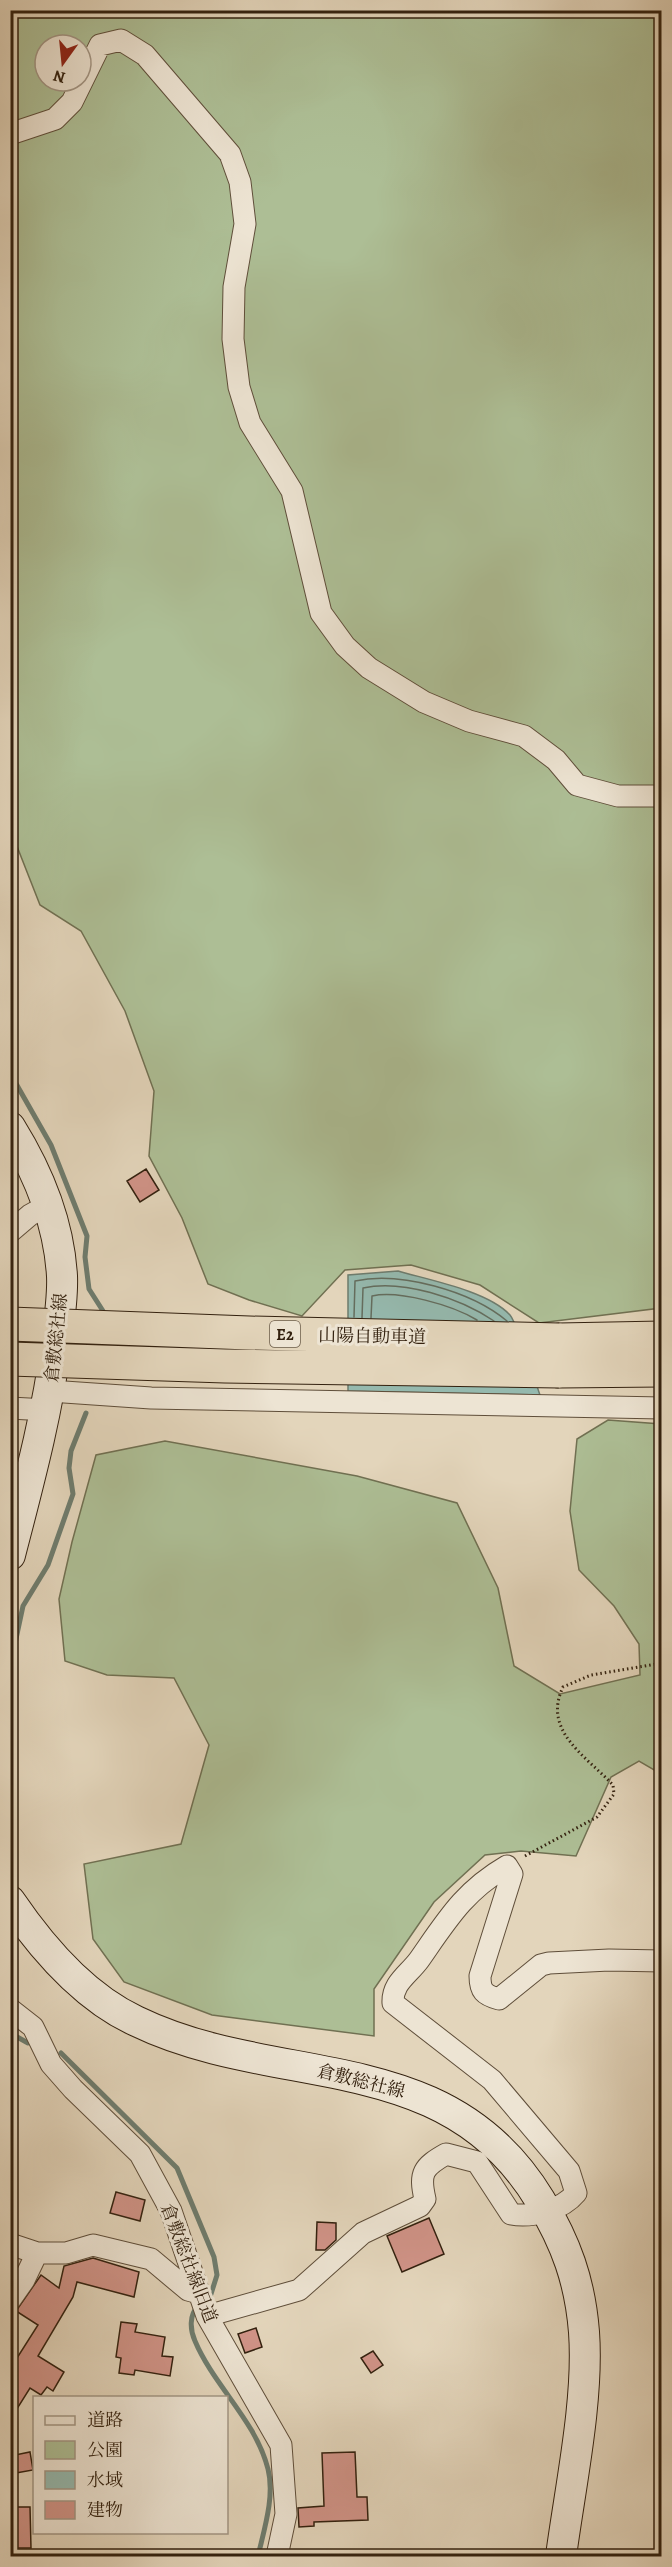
<svg xmlns="http://www.w3.org/2000/svg" width="672" height="2567" viewBox="0 0 672 2567" font-family="Alegreya,'Noto Serif JP',serif">
<style>
.green{fill:#adbe95;stroke:#707052;stroke-width:1.5;fill-rule:evenodd}
.water{fill:#95b9ae;stroke:#6e7c6e;stroke-width:1.5}
.lines{fill:none;stroke-linecap:round;stroke-linejoin:round}
.shore{stroke:#646d5e;stroke-width:1.5}
.stream{stroke:#6e7c6e;stroke-width:5}
.building{fill:#d09387;stroke:#33210f;stroke-width:1.5}
.street-casing{stroke:#5f4e3a;stroke-width:23}
.secondary-casing{stroke:#33210f;stroke-width:32}
.highway-casing{stroke:#33210f;stroke-width:35}
.path{stroke:#33210f;stroke-width:3;stroke-dasharray:1.5 3;stroke-linecap:butt}
.street{stroke:#ede4d3;stroke-width:21}
.secondary{stroke:#ede4d3;stroke-width:30}
.highway{stroke:#e3d5bb;stroke-width:33}
.highway-bridge-casing{stroke:#33210f;stroke-width:35;stroke-linecap:butt}
.highway-bridge{stroke:#e3d5bb;stroke-width:33}
.labels{text-anchor:middle;stroke-width:6;stroke-linejoin:round;paint-order:stroke}
.shield{fill:#ede4d3;stroke:#6b5c4a;stroke-width:1.5}
.shield-label{font-size:16px;font-weight:bold;fill:#33210f}
.street-label{font-size:18px;fill:#33210f;stroke:#ede4d3}
</style>
<rect width="100%" height="100%" fill="#e3d5bb"/>
<filter id="stains"><feTurbulence type="fractalNoise" baseFrequency=".00333" numOctaves="4"/><feColorMatrix values="0 0 0 0 .2 0 0 0 0 .09 0 0 0 0 .02 0 0 0 .5 -.17"/></filter>
<radialGradient id="worn" r=".72"><stop offset=".6" stop-color="#630" stop-opacity="0"/><stop offset="1" stop-color="#630" stop-opacity=".3"/></radialGradient>
<path class="green" d="M11,11H661V1308L539,1323L480,1285L411,1265L345,1270L302,1316L249,1300L208,1284L182,1218L149,1156L154,1091L125,1011L81,931L40,905L11,831ZM45,45H81V81H45Z
M608,1420L661,1424V1774L639,1761L611,1777L576,1856L521,1851L485,1855L434,1902L374,1989V2036L212,2015L124,1982L93,1939L84,1864L181,1844L209,1745L174,1678L107,1675L65,1661L59,1599L72,1542L96,1455L165,1441L357,1476L457,1503L498,1588L514,1666L560,1694L640,1675L639,1644L614,1606L579,1570L570,1511L577,1439Z"/>
<path class="water" d="M398,1271C429,1280 488,1291 510,1315C517,1323 535,1381 540,1395L348,1391V1275Z"/>
<g class="lines">
<path class="shore" d="M354,1317L355,1281C400,1271 471,1291 507,1321
M362,1318L363,1288C402,1279 460,1298 494,1321
M371,1318L372,1296C399,1290 452,1305 477,1320"/>
<path class="stream" d="M10,1073L51,1145L87,1236L85,1257L89,1289L103,1311L102,1315
M10,1667L23,1606L48,1565L73,1494L69,1468L71,1451L86,1413
M10,2033L28,2043
M61,2053L177,2168L214,2257L217,2275L211,2294L207,2298
M198,2306C189,2315 190,2330 195,2341C214,2386 256,2421 268,2469C275,2496 264,2530 258,2556"/>
</g>
<path class="building" d="M146,1169L159,1190L140,1202L127,1181Z
M116,2192L145,2200L140,2221L110,2213Z
M429,2218L444,2254L402,2272L387,2236Z
M317,2222L336,2223V2240L325,2250H316Z
M93,2258L139,2272L134,2297L77,2282L73,2297L38,2356L64,2372L53,2391L47,2387L41,2395L30,2388L10,2420V2369L38,2325L16,2311L41,2275L59,2288L64,2266Z
M121,2322L137,2324L135,2332L165,2337L162,2356L173,2357L170,2376L135,2370L134,2375L119,2373L121,2358L116,2357Z
M256,2328L262,2347L245,2353L238,2334Z
M373,2351L383,2365L371,2373L361,2358Z
M30,2452L33,2470L10,2474V2456Z
M355,2452L357,2497H367L368,2520L314,2522V2526L299,2527L298,2508L324,2506L322,2453Z
M10,2507H30L31,2548H10Z"/>
<g class="lines">
<defs>
<path id="street" d="M10,134L55,119L72,102L100,45L121,40L145,55L230,154L240,182L245,224L234,287L233,339L239,387L250,423L292,491L321,613L345,646L369,668L424,702L469,721L524,736L556,760L577,785L618,796H662
M10,1232L30,1215L48,1205
M50,1391L151,1398L662,1408
M10,1408L47,1410
M10,2009L33,2027L51,2064L73,2089L140,2154L171,2211L207,2316L281,2445L286,2514L277,2556
M10,2244L37,2253H66L93,2245L151,2259L188,2290L199,2293
M10,2300L24,2280L37,2253
M207,2316L299,2290L363,2233L420,2206L425,2199C419,2173 423,2167 446,2154L477,2162L511,2214C532,2218 562,2210 576,2193L569,2171L492,2080L393,2003C392,1983 408,1975 419,1960C447,1920 464,1891 507,1866L512,1874L480,1976C480,1991 484,1995 499,1999L541,1965L549,1963L609,1960L662,1961"/>
<path id="secondary" d="M10,1127C38,1172 59,1223 62,1276C63,1299 59,1322 56,1345C47,1416 28,1485 10,1555
M10,1901C42,1948 84,1997 136,2021C278,2090 446,2044 540,2200C566,2243 580,2281 584,2332C589,2400 570,2488 561,2556"/>
<path id="highway" d="M559,1340L662,1338
M559,1371L662,1370"/>
</defs>
<use href="#street" class="street-casing"/>
<use href="#secondary" class="secondary-casing"/>
<use href="#highway" class="highway-casing"/>
<path class="path" d="M525,1856L597,1817L614,1794L613,1785C586,1756 542,1731 563,1687L591,1675L662,1663"/>
<use href="#street" class="street"/>
<use href="#secondary" class="secondary"/>
<use href="#highway" class="highway"/>
<defs>
<path id="highway-bridge" d="M10,1324L249,1333L559,1340
M10,1359L225,1366L559,1371"/>
</defs>
<use href="#highway-bridge" class="highway-bridge-casing"/>
<use href="#highway-bridge" class="highway-bridge"/>
</g>
<g class="labels">
<rect class="shield" x="270" y="1321" width="30" height="26" rx="4.5"/>
<g class="shield-label">
<text x="285" y="1340">E2</text>
</g>
<g class="street-label">
<text transform="translate(372 1336) rotate(1)" y="6">山陽自動車道</text>
<text transform="translate(56 1338) rotate(-84)" y="6">倉敷総社線</text>
<text transform="translate(361 2081) rotate(14)" y="6">倉敷総社線</text>
<text transform="translate(189 2263) rotate(69)" y="6">倉敷総社線旧道</text>
</g>
</g>
<rect width="672" height="2567" fill="none" stroke="#e3d5bb" stroke-width="36"/>
<rect x="12" y="12" width="648" height="2543" fill="none" stroke="#33210f" stroke-width="3"/>
<rect x="18" y="18" width="636" height="2531" fill="none" stroke="#33210f" stroke-width="1.5"/>
<rect x="33" y="2396" width="195" height="138" fill="#ede4d3" stroke="#a39685" stroke-width="1.5"/>
<rect x="45" y="2416" width="30" height="9" fill="#ede4d3" stroke="#a39685" stroke-width="1.5"/>
<text x="87" y="2426" font-size="18" fill="#33210f">道路</text>
<rect x="45" y="2441" width="30" height="18" fill="#adbe95" stroke="#a39685" stroke-width="1.5"/>
<text x="87" y="2456" font-size="18" fill="#33210f">公園</text>
<rect x="45" y="2471" width="30" height="18" fill="#95b9ae" stroke="#a39685" stroke-width="1.5"/>
<text x="87" y="2486" font-size="18" fill="#33210f">水域</text>
<rect x="45" y="2501" width="30" height="18" fill="#d09387" stroke="#a39685" stroke-width="1.5"/>
<text x="87" y="2516" font-size="18" fill="#33210f">建物</text>
<g transform="translate(63 63) rotate(195)"><circle r="28" fill="#ede4d3" stroke="#a39685" stroke-width="1.5"/>
<path d="M0-4.5L10 22L0 15L-10 22Z" fill="#8f2418"/>
<text y="-9" font-size="16" font-weight="bold" text-anchor="middle" fill="#33210f">N</text>
</g>
<rect width="100%" height="100%" filter="url(#stains)"/>
<rect width="100%" height="100%" fill="url(#worn)"/>
</svg>
